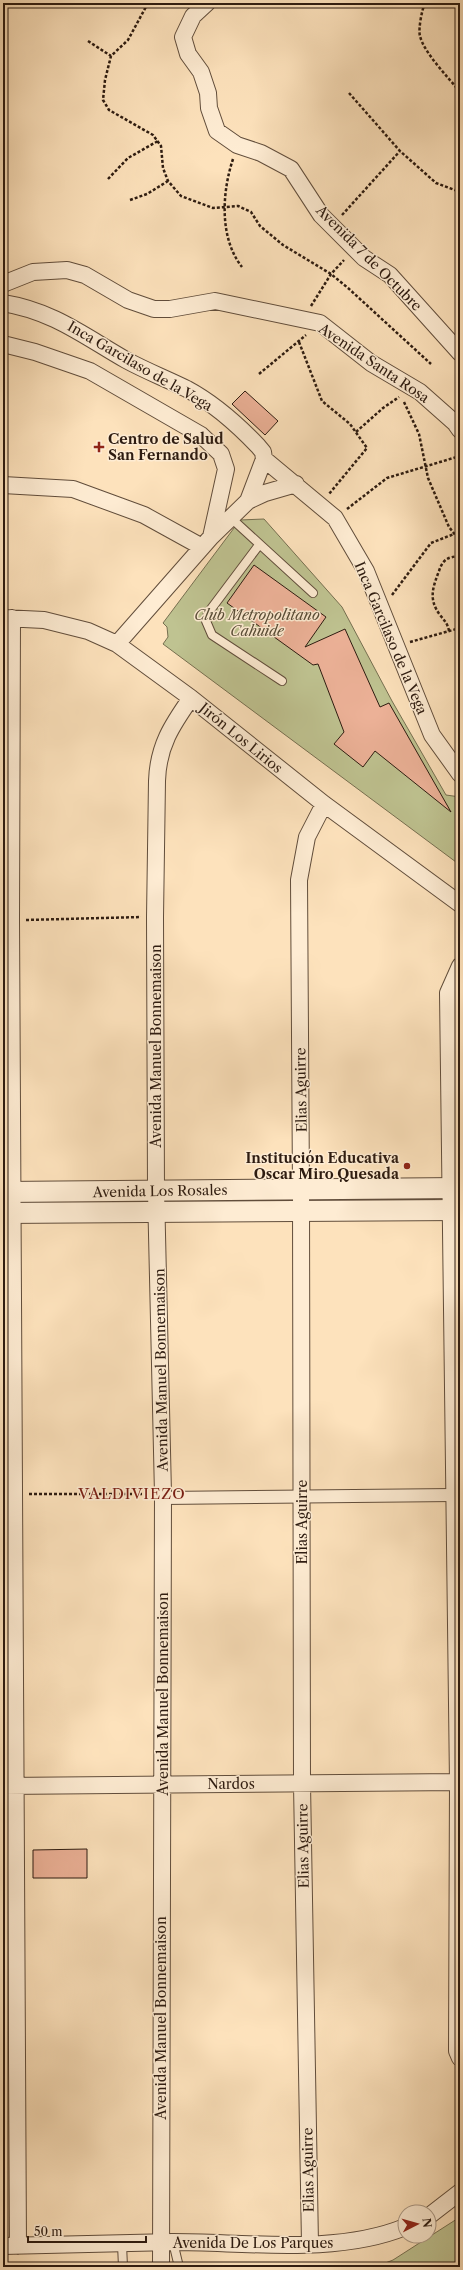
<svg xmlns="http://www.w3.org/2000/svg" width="463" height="2270" viewBox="0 0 463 2270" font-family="'Libre Caslon Text',serif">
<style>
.green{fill:#bfc391;stroke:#766f50}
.building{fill:#ecb197;stroke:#2d1b10}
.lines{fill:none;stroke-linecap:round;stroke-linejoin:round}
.service-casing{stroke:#614d3b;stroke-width:10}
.pedestrian-casing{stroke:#614d3b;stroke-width:14}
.minor-casing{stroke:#614d3b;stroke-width:18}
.tertiary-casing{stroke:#614d3b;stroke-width:22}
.path{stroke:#2d1b10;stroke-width:2.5;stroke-dasharray:3 2;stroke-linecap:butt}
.service{stroke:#feecd3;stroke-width:8}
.pedestrian{stroke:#feecd3;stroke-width:12}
.minor{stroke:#feecd3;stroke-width:16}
.tertiary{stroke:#feecd3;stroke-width:20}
.poi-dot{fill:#8f2418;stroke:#feecd3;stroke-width:1.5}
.labels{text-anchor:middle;stroke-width:3;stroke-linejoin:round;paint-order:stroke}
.street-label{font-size:14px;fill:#2d1b10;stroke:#feecd3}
.poi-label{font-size:14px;font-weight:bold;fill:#2d1b10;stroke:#feecd3;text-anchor:start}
.park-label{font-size:14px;font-style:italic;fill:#594d37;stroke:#feecd3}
.neighbourhood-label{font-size:15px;letter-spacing:1px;fill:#7a1f14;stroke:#feecd3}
</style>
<rect width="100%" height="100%" fill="#fde2bc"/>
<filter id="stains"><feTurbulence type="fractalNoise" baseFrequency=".005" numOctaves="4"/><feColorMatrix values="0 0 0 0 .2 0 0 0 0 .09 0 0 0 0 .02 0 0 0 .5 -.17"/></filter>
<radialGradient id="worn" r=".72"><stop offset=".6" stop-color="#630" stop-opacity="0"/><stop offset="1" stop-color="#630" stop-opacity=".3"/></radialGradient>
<path class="green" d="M264,519L342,607L392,701L446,795L460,797V865L163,644L168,637L167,627L163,623L240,520Z
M460,2217V2267H375L393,2260Z"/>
<path class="building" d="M245,391L278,421L265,435L232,404Z
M254,565L326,617L305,647L345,629L380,707L389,703L451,812L375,751L363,767L334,744L344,732L318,664L313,665L227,603Z
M87,1849V1878H33V1850Z"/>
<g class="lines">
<defs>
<path id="service" d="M231,518L313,593
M259,545L208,613L206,621L212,635L282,681
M173,2242L179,2267
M122,2244L123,2267"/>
<path id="pedestrian" d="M163,1498L454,1495"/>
<path id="minor" d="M207,3L193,16L183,37L188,54L201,72L208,93L209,108L217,131L237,145L261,153L291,169L321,215L364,258L390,275L460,353
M3,284L33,272L67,270L85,275L128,300L154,309H170L215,301L320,323L371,363L420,392L455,423L460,430
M3,303C53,311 84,336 126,360C146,371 167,379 187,389C213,403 238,425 258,446L263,452L264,459L335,518L366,571L432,735L460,774
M3,344L35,352L90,371L201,435L221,454L226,469L211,537
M3,485L73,489L144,515L202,547
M248,501L265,493L296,484
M3,618L44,620L88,631L117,644L191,698L324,804L460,904
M12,618L11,920L18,2246
M117,644L211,537L248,501L264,459
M460,966L448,993L458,1782L457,2051L460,2058
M3,1786L460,1782
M429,2216L460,2192
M310,2244L302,1784L301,1189L299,880L307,837L324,804
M3,2246C60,2245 116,2243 173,2242C246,2242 337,2255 405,2227
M161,2267L163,1494L156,1191L155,917L157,781C158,746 172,725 191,698"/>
<path id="tertiary" d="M3,1192L460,1188
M3,1213L460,1210"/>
</defs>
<use href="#service" class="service-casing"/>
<use href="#pedestrian" class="pedestrian-casing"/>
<use href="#minor" class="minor-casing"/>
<use href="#tertiary" class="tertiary-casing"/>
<path class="path" d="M148,3L128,40L111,56L105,80L103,100L109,110L153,135L161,146L163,168L168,181L181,196L213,208L238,206L251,212L260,226L283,245L331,274L348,288L431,364
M425,3C422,9 418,30 420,36C424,53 449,78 460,92
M88,41L111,56
M349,93L400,151L436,183L460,192
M233,159C222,192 219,238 242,267
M108,179L128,158L158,141
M130,200L147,194L168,181
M342,215L400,151
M311,306L331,274L344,260
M299,342L322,401L350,424L367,448L329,494
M259,374L306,335
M404,402L419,434L428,478L449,527L460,541
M356,432L383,408L399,397
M347,509L387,478L460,456
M392,595L431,543L454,534
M449,631C448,624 444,620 440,615C428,599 433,587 439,571C443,559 448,557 460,556
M410,642L460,628
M26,920L141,917
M29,1494H148"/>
<use href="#service" class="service"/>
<use href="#pedestrian" class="pedestrian"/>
<use href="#minor" class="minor"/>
<use href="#tertiary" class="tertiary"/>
</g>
<g class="poi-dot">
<path d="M97 441h4v4h4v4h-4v4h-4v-4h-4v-4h4z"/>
<circle cx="407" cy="1166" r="4"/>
</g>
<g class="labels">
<g class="street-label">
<text transform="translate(369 258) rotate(45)" y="5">Avenida 7 de Octubre</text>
<text transform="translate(374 363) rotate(34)" y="5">Avenida Santa Rosa</text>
<text transform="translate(140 366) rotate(30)" y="5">Inca Garcilaso de la Vega</text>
<text transform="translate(391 638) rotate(67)" y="5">Inca Garcilaso de la Vega</text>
<text transform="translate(241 738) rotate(39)" y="5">Jirón Los Lirios</text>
<text transform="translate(156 1046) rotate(-90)" y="5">Avenida Manuel Bonnemaison</text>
<text transform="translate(301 1090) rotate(-91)" y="5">Elias Aguirre</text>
<text transform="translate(160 1191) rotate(-1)" y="5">Avenida Los Rosales</text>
<text transform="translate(161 1370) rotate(-91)" y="5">Avenida Manuel Bonnemaison</text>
<text transform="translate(302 1522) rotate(-90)" y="5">Elias Aguirre</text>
<text transform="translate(163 1694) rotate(-90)" y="5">Avenida Manuel Bonnemaison</text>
<text x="231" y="1789">Nardos</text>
<text transform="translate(303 1846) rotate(-91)" y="5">Elias Aguirre</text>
<text transform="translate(161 2018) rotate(-90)" y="5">Avenida Manuel Bonnemaison</text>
<text transform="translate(308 2170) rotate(-91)" y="5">Elias Aguirre</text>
<text x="253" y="2248">Avenida De Los Parques</text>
</g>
<g class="poi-label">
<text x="108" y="444">Centro de Salud<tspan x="108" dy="16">San Fernando</tspan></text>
<text x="399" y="1163" text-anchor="end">Institución Educativa<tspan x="399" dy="16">Oscar Miro Quesada</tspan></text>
</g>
<g class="park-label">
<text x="257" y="620">Club Metropolitano<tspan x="257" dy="16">Cahuide</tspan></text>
</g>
<g class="neighbourhood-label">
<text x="132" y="1499">VALDIVIEZO</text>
</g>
</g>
<rect width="463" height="2270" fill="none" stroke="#fde2bc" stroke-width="16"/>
<rect x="4" y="4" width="455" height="2262" fill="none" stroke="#2d1b10" stroke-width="2"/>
<rect x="8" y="8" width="447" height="2254" fill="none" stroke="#2d1b10"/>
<g transform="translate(417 2224) rotate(84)"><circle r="19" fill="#feecd3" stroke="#aa9885"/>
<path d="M0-3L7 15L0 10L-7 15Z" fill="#8f2418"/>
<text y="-6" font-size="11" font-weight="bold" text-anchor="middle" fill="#2d1b10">N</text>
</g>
<path d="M28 2236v6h118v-6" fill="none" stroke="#2d1b10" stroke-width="2"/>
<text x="34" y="2236" font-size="12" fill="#2d1b10" stroke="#feecd3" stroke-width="3" paint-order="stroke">50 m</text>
<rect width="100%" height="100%" filter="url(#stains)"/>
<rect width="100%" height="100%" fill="url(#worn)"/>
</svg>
